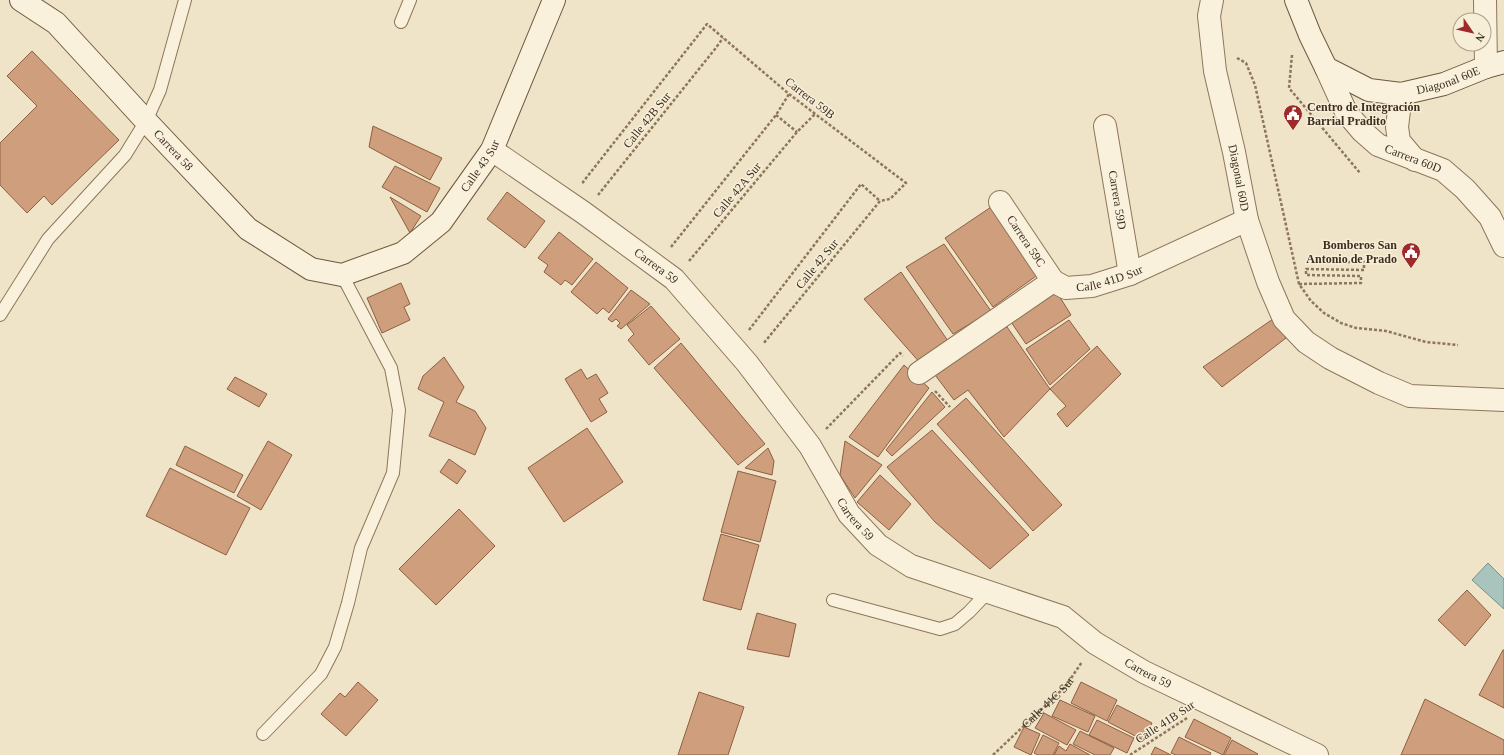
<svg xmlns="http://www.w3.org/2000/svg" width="1504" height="755" viewBox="0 0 1504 755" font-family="Georgia,serif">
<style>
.water{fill:#a9c4bc;stroke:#6f938a}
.building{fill:#cf9f7d;stroke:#8d5f41}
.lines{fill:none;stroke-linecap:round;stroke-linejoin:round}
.lane-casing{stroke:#8d765c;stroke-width:14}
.street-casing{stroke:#8d765c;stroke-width:24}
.secondary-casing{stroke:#6f573f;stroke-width:24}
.path{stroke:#8d765c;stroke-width:2.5;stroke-dasharray:3 2;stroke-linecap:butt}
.lane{stroke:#faf1dc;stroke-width:12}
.street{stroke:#faf1dc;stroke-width:22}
.secondary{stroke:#faf1dc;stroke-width:22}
.labels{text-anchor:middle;stroke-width:3;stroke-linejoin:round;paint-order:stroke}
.street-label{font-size:12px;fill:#3d2e20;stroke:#f7eed8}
.poi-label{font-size:12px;font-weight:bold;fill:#3d2e20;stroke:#f7eed8;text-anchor:start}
</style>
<rect width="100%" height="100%" fill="#f0e4c8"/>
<path class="water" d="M1488,563L1504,579V609L1472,580Z"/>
<path class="building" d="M32,51L119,140L52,205L44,196L27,213L0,185V143L37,106L7,76Z
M373,126L442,158L430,180L369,147Z
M395,166L440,188L427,212L382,187Z
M507,192L545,221L525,248L487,219Z
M390,197L421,216L410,233Z
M997,203L1043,271L993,307L945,238Z
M559,232L593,259L572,285L565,280L561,285L544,272L548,265L538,258Z
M944,244L991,311L953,334L906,267Z
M596,262L628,288L609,313L603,308L597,314L571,292Z
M901,272L948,341L921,364L864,299Z
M401,283L410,304L404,307L410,320L382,333L367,298Z
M1053,286L1071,315L1026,344L1007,316Z
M631,290L650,304L621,329L617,326L620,323L616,319L612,322L608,319Z
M651,306L680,339L649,365L628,340L634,334L627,325Z
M1273,319L1286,338L1222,387L1203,367Z
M1069,320L1090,349L1050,385L1026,349Z
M1005,324L1050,389L1004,437L968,390L954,400L932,371Z
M681,343L765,444L738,465L654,368Z
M1097,346L1121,374L1067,427L1057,414L1066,406L1050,389Z
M444,357L464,387L456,402L475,411L486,428L475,455L429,436L444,402L418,389L423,376Z
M904,365L929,388L878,457L849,437Z
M581,369L587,379L596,374L608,393L599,399L607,412L591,422L565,379Z
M235,377L267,394L259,407L227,389Z
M932,392L945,407L892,456L886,450Z
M966,398L1062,505L1033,531L937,424Z
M587,428L623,482L564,522L528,468Z
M932,430L1029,535L990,569L935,522L887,467Z
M268,441L292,455L261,510L237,496Z
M845,441L882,465L855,498L840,475Z
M185,446L243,475L234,493L176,465Z
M768,448L774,461L772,475L745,468Z
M449,459L466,471L457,484L440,472Z
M170,468L250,508L226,555L146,516Z
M738,471L776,481L760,542L721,532Z
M880,475L911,504L889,530L857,502Z
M459,509L495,546L436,605L399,569Z
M721,534L759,545L741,610L703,600Z
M1467,590L1491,615L1465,646L1438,620Z
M757,613L796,624L789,657L747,649Z
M1503,650H1504V708L1479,695Z
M358,682L378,700L346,736L321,714L340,693L345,697Z
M1081,682L1117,700L1107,721L1071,703Z
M699,692L744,707L728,755H678Z
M1425,699L1504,740V755H1401Z
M1060,700L1095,716L1088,732L1052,716Z
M1117,705L1152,723L1143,740L1108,722Z
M1044,713L1076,730L1067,745L1035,728Z
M1194,719L1231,738L1223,755L1185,737Z
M1097,720L1134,738L1127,753L1089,735Z
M1024,727L1040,734L1031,755L1014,747Z
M1080,731L1114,748L1110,755H1095L1073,744Z
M1043,735L1059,743L1053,755H1038L1034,753Z
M1179,737L1211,753L1210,755H1176L1171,753Z
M1232,740L1258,754L1257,755H1224Z
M1070,744L1090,755H1054L1059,746L1066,751Z
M1155,747L1171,755H1151Z"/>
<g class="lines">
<defs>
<path id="lane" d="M401,22L410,0
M0,315L48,239L125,155L146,121L160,90L185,0
M833,600L940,629L955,624L969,612L988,592
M263,734L321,674L335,647L348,603L361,548L393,473L399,410L391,368L342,275"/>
<g id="street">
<path id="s2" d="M1212,0L1209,16L1215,71L1234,152L1247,220L1268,282L1284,319L1306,342L1330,358L1379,383L1410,396L1504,400"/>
<path d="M1485,0L1486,67"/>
<path id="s3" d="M1326,68L1346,112L1362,131L1378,145L1443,170L1465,189L1490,217L1504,246"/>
<path d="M1401,94L1397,127L1399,141L1415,160"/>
<path id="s4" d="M1105,126L1130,274"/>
<path id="s5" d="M492,150L584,213L674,279L747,363L810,446L849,514L878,545L911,566L1063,617L1095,643L1144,672L1317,755"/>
<path id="s6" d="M1000,202L1053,281"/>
<path id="s7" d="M919,373L1053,281L1066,288L1092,286L1130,274L1247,220"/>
</g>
<g id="secondary">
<path id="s8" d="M21,0L56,23L146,121L248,229L311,269L342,275L403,253L441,222L492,150L554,0"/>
<path id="s9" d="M1296,0L1310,35L1326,68L1369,90L1401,94L1444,84L1486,67L1504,62"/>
</g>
</defs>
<use href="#lane" class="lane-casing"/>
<use href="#street" class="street-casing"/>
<use href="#secondary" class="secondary-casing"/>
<g class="path">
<path d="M1292,55L1289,88L1360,173"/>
<path d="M1237,58L1246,63L1255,85L1299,284L1311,301L1324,313L1341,323L1356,328L1386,331L1426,342L1458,345"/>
<path d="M776,115L797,132"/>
<path d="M584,183L583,182L707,24L789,94L906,183L890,199L880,201L763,344"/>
<path d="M598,195L715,49L723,38"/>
<path d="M671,247L776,115L789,94"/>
<path d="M689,261L797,132L815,114"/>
<path d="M1299,284L1361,283V276L1306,275V269L1364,270V262H1308"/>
<path d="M749,330L861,184L880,201"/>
<path d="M935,391L950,407"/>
<path d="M826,429L900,353L903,356"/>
<path id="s1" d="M993,755L1065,687L1082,662"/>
<path d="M1130,755L1187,718"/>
</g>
<use href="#lane" class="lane"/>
<use href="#street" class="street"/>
<use href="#secondary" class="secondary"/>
</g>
<defs>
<symbol id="civic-pin" viewBox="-11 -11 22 30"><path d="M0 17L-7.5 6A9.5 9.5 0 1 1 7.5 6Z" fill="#9e2a2b" stroke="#f7eed8"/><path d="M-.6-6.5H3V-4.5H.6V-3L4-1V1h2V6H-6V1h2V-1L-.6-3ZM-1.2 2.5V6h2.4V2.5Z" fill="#fff"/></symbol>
</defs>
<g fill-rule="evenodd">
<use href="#civic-pin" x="1282" y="103" width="22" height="30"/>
<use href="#civic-pin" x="1400" y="241" width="22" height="30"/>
</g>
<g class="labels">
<g class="street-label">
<text dy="4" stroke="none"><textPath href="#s9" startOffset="204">Diagonal 60E</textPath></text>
<text transform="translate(810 98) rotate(38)" y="4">Carrera 59B</text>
<text transform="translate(647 120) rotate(-51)" y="4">Calle 42B Sur</text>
<text dy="4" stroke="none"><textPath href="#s8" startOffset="215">Carrera 58</textPath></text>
<text dy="4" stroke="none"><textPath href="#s3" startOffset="132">Carrera 60D</textPath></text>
<text dy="4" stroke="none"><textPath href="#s8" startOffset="612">Calle 43 Sur</textPath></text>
<text dy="4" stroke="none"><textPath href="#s2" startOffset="181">Diagonal 60D</textPath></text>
<text transform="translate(737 190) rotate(-50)" y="4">Calle 42A Sur</text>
<text dy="4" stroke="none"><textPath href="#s4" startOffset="75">Carrera 59D</textPath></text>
<text dy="4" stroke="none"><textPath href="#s6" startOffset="47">Carrera 59C</textPath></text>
<text transform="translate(817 264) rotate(-51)" y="4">Calle 42 Sur</text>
<text dy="4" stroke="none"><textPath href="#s5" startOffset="201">Carrera 59</textPath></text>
<text dy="4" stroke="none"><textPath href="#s7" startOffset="222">Calle 41D Sur</textPath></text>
<text dy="4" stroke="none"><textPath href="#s5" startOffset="525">Carrera 59</textPath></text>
<text dy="4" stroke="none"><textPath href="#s5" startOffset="861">Carrera 59</textPath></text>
<text dy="4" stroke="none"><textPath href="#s1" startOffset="76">Calle 41C Sur</textPath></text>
<text transform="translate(1165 722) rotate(-33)" y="4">Calle 41B Sur</text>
</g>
<g class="poi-label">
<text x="1307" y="111">Centro de Integración<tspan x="1307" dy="14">Barrial Pradito</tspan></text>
<text x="1397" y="249" text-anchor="end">Bomberos San<tspan x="1397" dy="14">Antonio de Prado</tspan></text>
</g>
</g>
<g transform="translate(1472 32) rotate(124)"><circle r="19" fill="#f7eed8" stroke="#ada18e"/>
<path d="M0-3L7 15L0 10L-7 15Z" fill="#9e2a2b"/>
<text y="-6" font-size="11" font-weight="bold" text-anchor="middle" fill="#3d2e20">N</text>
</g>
</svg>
